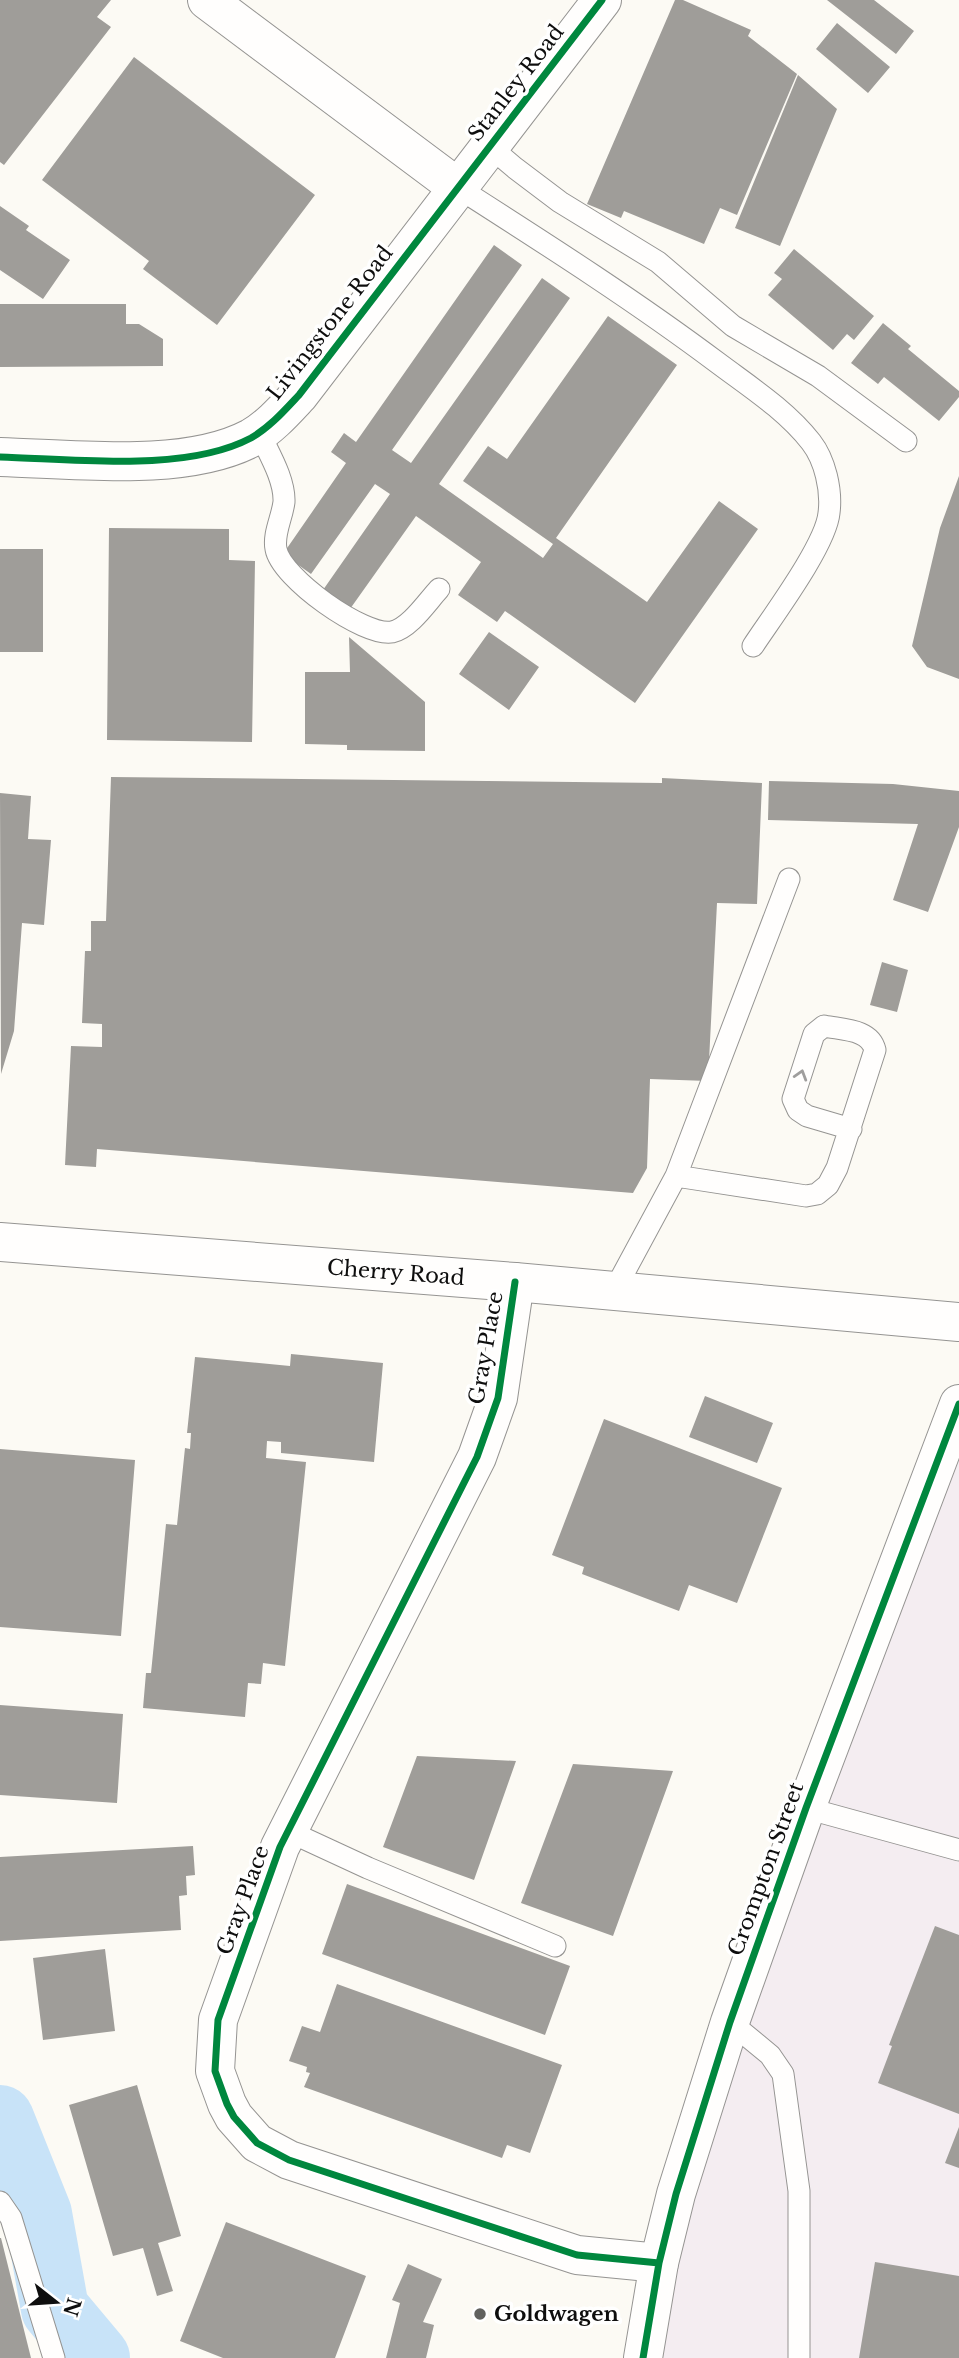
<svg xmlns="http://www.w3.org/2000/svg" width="959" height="2358" viewBox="0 0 959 2358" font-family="'Libre Baskerville',serif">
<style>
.industrial{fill:#f4edf1}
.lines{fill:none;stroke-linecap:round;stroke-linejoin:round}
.river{stroke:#c8e3f8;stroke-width:68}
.building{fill:#9f9d99}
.service-casing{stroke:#959492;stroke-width:23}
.minor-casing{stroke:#959492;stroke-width:40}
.tertiary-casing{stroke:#959492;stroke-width:40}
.service{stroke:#fffefd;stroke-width:21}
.minor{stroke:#fffefd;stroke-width:38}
.tertiary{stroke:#fffefd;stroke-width:38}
.cycleway-casing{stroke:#fff;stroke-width:11}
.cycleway{stroke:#00873e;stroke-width:7}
.oneway{stroke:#9f9e9d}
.poi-dot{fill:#61615e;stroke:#fff;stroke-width:2.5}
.labels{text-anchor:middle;stroke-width:7;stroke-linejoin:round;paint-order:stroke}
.street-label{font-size:21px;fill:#0e0e0e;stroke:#fff}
.poi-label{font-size:21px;font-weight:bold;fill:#0e0e0e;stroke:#fff;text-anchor:start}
</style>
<rect width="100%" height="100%" fill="#fcfaf4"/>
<path class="industrial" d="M959,1397V2358H642L658,2264Z"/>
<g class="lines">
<path class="river" d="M0,2119L38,2214L55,2309L96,2358"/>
</g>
<path class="building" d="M0,0H111L97,17L111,27L4,165L0,162Z
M675,0H683L751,30L748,36L797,74L737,215L720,208L704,244L624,211L621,218L587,204Z
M827,0H874L914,31L896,54Z
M837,23L890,67L868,93L816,49Z
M134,57L315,195L217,325L143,269L149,261L42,180Z
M798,75L837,109L780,246L735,228Z
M0,206L29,226L26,230L70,260L43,299L0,270Z
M494,245L522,265L392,450L411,463L542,278L570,298L439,484L543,558L553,544L463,481L488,446L507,459L608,316L677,365L556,538L647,602L719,501L758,529L635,703L505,611L497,622L458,595L481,562L416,516L350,609L323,590L390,494L375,484L311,574L283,554L346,463L331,452L344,433L356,442Z
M794,249L874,316L854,340L847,334L833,350L768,295L782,279L774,273Z
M0,304H126V324H139L163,339V366L0,367Z
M883,323L911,346L908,349L959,391V397L939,421L884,377L878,384L851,363Z
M959,476V679L927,667L912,646L940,528Z
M109,528L229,529V560L255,561L252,742L107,740Z
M0,549H43V652H0Z
M489,632L539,667L509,710L459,674Z
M349,637L425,702V751L347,750V745L305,744V672H350Z
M111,777L662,783V778L762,783L757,904L717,903L708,1081L650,1079L647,1168L633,1193L97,1149L96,1167L65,1165L71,1046L102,1047V1024L82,1023L85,951H91V921H106Z
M769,781L893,784L959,791V827L928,912L893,900L918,824L768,820Z
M0,793L31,796L28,839L51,840L44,925L22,923L14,1031L1,1074Z
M882,962L908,970L897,1012L870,1005Z
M291,1354L383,1363L374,1462L281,1453V1442L267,1441L266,1458L306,1462L285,1666L263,1663L261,1684L248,1683L245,1717L143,1708L146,1673H151L166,1524L177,1525L185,1448L190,1449L191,1433H187L195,1357L290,1366Z
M705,1396L773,1423L757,1463L689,1437Z
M604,1419L782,1488L737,1603L689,1585L679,1611L582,1574L584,1567L552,1555Z
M0,1449L135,1460L121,1636L0,1627Z
M0,1705L123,1714L117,1803L0,1795Z
M417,1756L516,1761L474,1880L383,1847Z
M573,1764L673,1771L613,1936L521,1903Z
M193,1846L195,1875L186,1876L187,1895L179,1896L181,1930L0,1941V1857Z
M347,1884L570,1966L545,2035L322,1954Z
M935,1926L959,1935V2114L878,2083L892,2046L889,2045Z
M105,1949L115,2031L43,2040L33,1958Z
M337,1984L562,2065L530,2153L507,2145L502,2158L304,2087L310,2073L306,2072L307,2067L289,2061L302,2026L320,2032Z
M137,2085L181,2236L158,2243L173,2291L157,2296L143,2248L113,2256L69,2105Z
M959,2127V2168L945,2163Z
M226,2222L366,2276L335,2358H223L180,2341Z
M0,2238H1L31,2358H0Z
M875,2262L959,2276V2358H859Z
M408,2264L442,2279L423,2322L434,2325L426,2358H386L400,2303L392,2300Z"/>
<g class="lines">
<defs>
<path id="service" d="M489,146L515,168L560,202L658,262L733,326L818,376L906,441
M457,187C546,244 634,300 718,363C750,387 786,410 811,442C825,460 832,490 829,513C826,545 772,617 753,646
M259,432C268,452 285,479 284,502C282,518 273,534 276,549C281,578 364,637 392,632C410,628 427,602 439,589
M676,1176L806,1196L817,1194L828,1185L837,1168L875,1050C870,1029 843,1030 824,1026L814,1034L793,1099L798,1110L807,1116L851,1129
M614,1291L676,1176L789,879
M806,1808L959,1850
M288,1831L368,1868L555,1946
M730,2022L770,2055L783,2074L799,2191V2358
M0,2202L11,2218L54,2358"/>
<g id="minor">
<path d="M207,0L457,187"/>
<path d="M0,457C73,459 185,473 251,438C270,427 284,411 299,395L602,0"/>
<path id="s1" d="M0,1242L515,1282L959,1322"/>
<path d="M515,1282L498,1398L477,1457L280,1847L218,2020L215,2071L227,2104L234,2117L257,2143L289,2160L577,2255L659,2263"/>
</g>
<path id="tertiary" d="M643,2358L659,2263L676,2194L730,2022L806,1808L959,1404"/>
</defs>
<use href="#service" class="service-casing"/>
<use href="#minor" class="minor-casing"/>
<use href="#tertiary" class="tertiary-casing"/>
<use href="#service" class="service"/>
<use href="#minor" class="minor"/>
<use href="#tertiary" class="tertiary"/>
<defs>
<path id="cycleway" d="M0,457C73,459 185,473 251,438C270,427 284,411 299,395L602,0
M515,1282L498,1398L477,1457L280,1847L218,2020L215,2071L227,2104L234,2117L257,2143L289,2160L577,2255L659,2263
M643,2358L659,2263L676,2194L730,2022L806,1808L959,1404"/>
</defs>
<use href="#cycleway" class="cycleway-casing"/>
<use href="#cycleway" class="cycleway"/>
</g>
<defs><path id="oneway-chevron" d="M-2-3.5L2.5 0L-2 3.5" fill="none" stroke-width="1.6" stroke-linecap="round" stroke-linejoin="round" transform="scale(1.75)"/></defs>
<use class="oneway" href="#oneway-chevron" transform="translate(801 1075) rotate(-73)"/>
<circle class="poi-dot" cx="480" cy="2314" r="7"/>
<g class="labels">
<g class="street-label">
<text transform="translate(516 83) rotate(-52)" y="7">Stanley Road</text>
<text transform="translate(330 323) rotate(-52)" y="7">Livingstone Road</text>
<text dy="7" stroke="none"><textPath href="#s1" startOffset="397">Cherry Road</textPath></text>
<text transform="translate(486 1348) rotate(-80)" y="7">Gray Place</text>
<text transform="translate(766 1869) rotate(-70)" y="7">Crompton Street</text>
<text transform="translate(243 1900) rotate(-70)" y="7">Gray Place</text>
</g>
<g class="poi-label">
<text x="494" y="2321">Goldwagen</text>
</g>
</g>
<g transform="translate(56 2302) rotate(107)" stroke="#ffffff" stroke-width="5" paint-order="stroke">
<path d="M0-5L12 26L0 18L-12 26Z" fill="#0e0e0e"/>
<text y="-10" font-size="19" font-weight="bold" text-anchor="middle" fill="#0e0e0e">N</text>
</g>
</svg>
